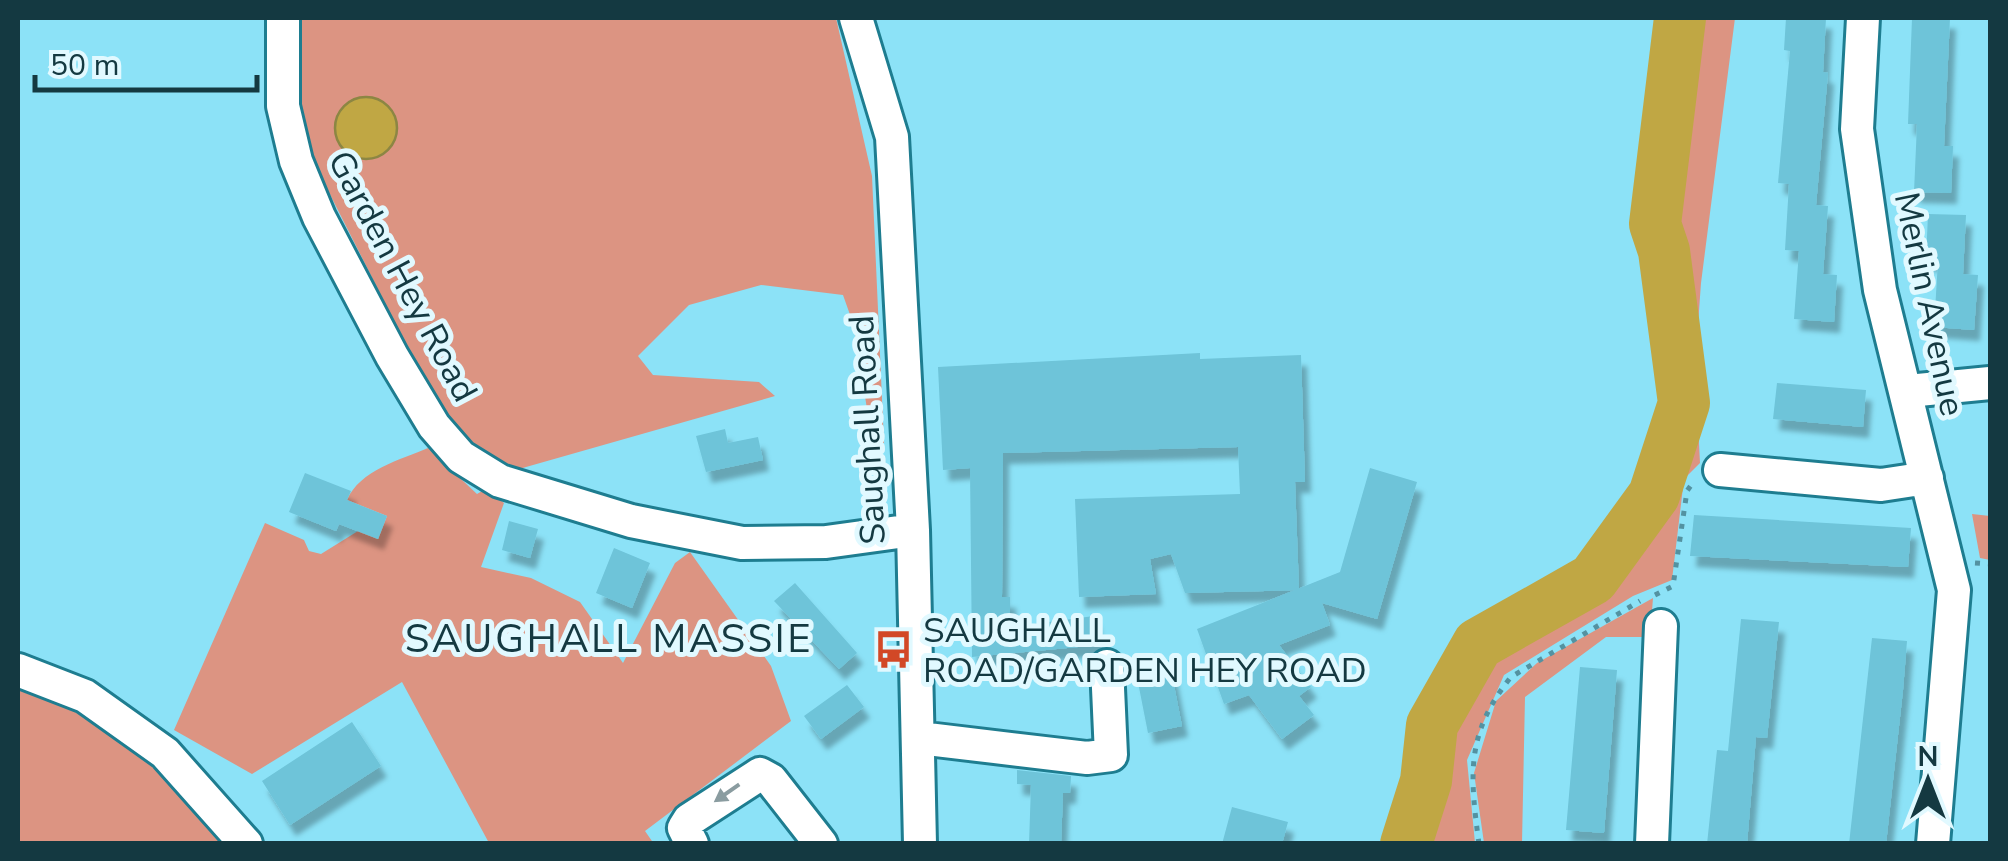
<svg xmlns="http://www.w3.org/2000/svg" width="2008" height="861" viewBox="0 0 2008 861" font-family="'Nunito Sans',sans-serif">
<style>
.green{fill:#dc9482}
.water{fill:#c0a744;stroke:#8c8643;stroke-width:2.5}
.lines{fill:none;stroke-linecap:round;stroke-linejoin:round}
.river{stroke:#c0a744;stroke-width:52}
.building{fill:#6ec4d9;filter:url(#shadow)}
.minor-casing{stroke:#1e7d90;stroke-width:38}
.path{stroke:#5392a1;stroke-width:5;stroke-dasharray:5 8;stroke-linecap:butt}
.minor{stroke:#fff;stroke-width:32}
.oneway{fill:#8a9ca0}
.labels{text-anchor:middle;stroke-width:10;stroke-linejoin:round;paint-order:stroke}
.street-label{font-size:35px;fill:#143941;stroke:#e1f9ff}
.poi-label{font-size:35px;fill:#143941;stroke:#e1f9ff;text-anchor:start}
.quarter-label{font-size:40px;letter-spacing:2.5px;fill:#143941;stroke:#e1f9ff}
</style>
<defs>
<filter id="shadow"><feDropShadow dx="6" dy="11" stdDeviation="2.5" flood-color="#0004"/></filter>
</defs>
<rect width="100%" height="100%" fill="#8ce2f7"/>
<path class="green" d="M295,18H836L872,176L884,443L872,441L854,326L843,295L761,285L689,305L638,356L653,375L759,382L775,396L512,471L477,450L442,416L303,141Z
M1680,18H1735L1701,283L1695,366L1700,463L1684,479L1672,580L1633,596L1504,675L1467,760L1475,843H1416L1466,679L1499,645L1563,615L1621,565L1658,506L1684,403L1664,251L1655,224Z
M428,448L477,494L487,488L504,503L481,567L531,578L580,602L623,663L675,563L690,552L771,666L791,721L645,831L654,844L489,843L402,682L252,774L174,730L265,523L304,540L309,551L321,554L358,531L378,539L387,516L347,500C360,470 400,460 428,448Z
M1972,514L1990,516V560L1980,558Z
M1653,598L1650,637H1606L1525,697L1522,843H1484L1474,773L1496,701L1537,663Z
M18,683C90,703 181,786 228,844H18Z"/>
<path class="water" d="M335 128a31 31 0 1 1 62 0a31 31 0 1 1-62 0Z"/>
<g class="lines">
<path class="river" d="M1406,844L1426,781L1432,725L1478,644L1593,579L1654,495L1684,403L1664,251L1655,224L1680,18"/>
</g>
<path class="building" d="M1786,18H1826L1823,72L1828,73L1816,205L1828,206L1823,274L1837,275L1834,322L1794,319L1799,251L1785,250L1789,184L1778,183L1790,51L1784,50Z
M1912,18H1950L1944,146H1953L1951,193L1914,192L1917,124H1908Z
M1928,214L1966,215L1963,274L1978,275L1974,330L1934,327L1938,261L1926,260Z
M1200,353V359L1301,355L1305,482H1295L1299,590L1185,593L1171,554L1150,559L1156,594L1079,597L1075,499L1240,494L1238,447L1003,453L1002,597H1010V627L1094,616L1099,645L972,657L970,468L943,470L938,367Z
M1777,383L1866,390L1863,427L1773,419Z
M725,429L728,443L758,437L763,460L706,472L696,436Z
M1370,468L1417,482L1377,619L1322,603L1330,625L1279,645L1311,687L1299,696L1314,715L1282,739L1249,695L1224,704L1197,629L1340,572Z
M305,473L351,491L347,500L387,516L378,539L339,524L336,531L289,512Z
M1694,515L1911,528L1908,567L1690,556Z
M509,521L538,529L530,558L502,550Z
M614,548L650,563L632,608L596,593Z
M795,583L857,653L839,669L774,601Z
M1741,619L1779,622L1767,738L1756,737L1747,844H1707L1717,750L1728,751Z
M1872,638L1907,641L1903,690L1886,844H1849Z
M1169,660L1182,726L1148,733L1135,667Z
M1580,667L1617,670L1604,833L1566,830Z
M847,685L864,707L821,739L804,716Z
M352,722L381,766L290,825L262,781Z
M1017,770L1071,776L1070,793H1063L1061,844H1029L1031,785L1017,784Z
M1232,807L1288,822L1282,844H1222Z"/>
<g class="lines">
<defs>
<path id="minor" d="M283,18V106L296,161L319,217L392,356L434,426L461,457L500,481L631,521L742,543L826,542L913,530
M856,18L892,137L913,530L920,844
M1863,18L1857,129L1880,290L1954,590L1933,844
M1908,391L1990,383
M1720,470L1881,485L1927,478
M18,670L85,696L165,753L246,844
M919,738L1087,758L1111,755L1107,666
M692,844L684,828L689,820L760,774L771,780L821,844
M1652,844L1661,626"/>
</defs>
<use href="#minor" class="minor-casing"/>
<path class="path" d="M1975,563L1990,564
M1655,595L1673,586L1687,491L1694,481
M1479,844C1470,776 1465,734 1511,677L1640,601"/>
<use href="#minor" class="minor"/>
</g>
<defs><path id="oneway-solid" d="M-6-.8H1V-3.2L6.5 0L1 3.2V.8H-6Z" transform="scale(2.5)"/></defs>
<use class="oneway" href="#oneway-solid" transform="translate(727 793) rotate(145)"/>
<defs>
<symbol id="bus-bare" viewBox="-9 -9 18 18"><path d="M-5-6H5V4H4V6H2V4H-2V6H-4V4H-5ZM-3.5-4V0h7V-4ZM-3.5 1.2v1.5H-2V1.2ZM2 1.2v1.5H3.5V1.2Z" fill="#d24826" stroke="#e1f9ff" stroke-width="2.5" paint-order="stroke"/></symbol>
</defs>
<g fill-rule="evenodd">
<use href="#bus-bare" x="866" y="622" width="55" height="55"/>
</g>
<g class="labels">
<g class="street-label">
<text transform="translate(403 276) rotate(62)" y="12">Garden Hey Road</text>
<text transform="translate(1930 304) rotate(78)" y="12">Merlin Avenue</text>
<text transform="translate(867 430) rotate(-93)" y="12">Saughall Road</text>
</g>
<g class="poi-label">
<text x="923" y="642">SAUGHALL<tspan x="923" dy="40">ROAD/GARDEN HEY ROAD</tspan></text>
</g>
<g class="quarter-label">
<text x="609" y="652">SAUGHALL MASSIE</text>
</g>
</g>
<rect width="2008" height="861" fill="none" stroke="#143941" stroke-width="40"/>
<g transform="translate(1928 781)" stroke="#e1f9ff" stroke-width="8" paint-order="stroke">
<path d="M0-8L18 38L0 25L-18 38Z" fill="#143941"/>
<text y="-15" font-size="28" font-weight="bold" text-anchor="middle" fill="#143941">N</text>
</g>
<path d="M35 75v15h222v-15" fill="none" stroke="#143941" stroke-width="5"/>
<text x="50" y="75" font-size="30" fill="#143941" stroke="#e1f9ff" stroke-width="8" paint-order="stroke">50 m</text>
</svg>
